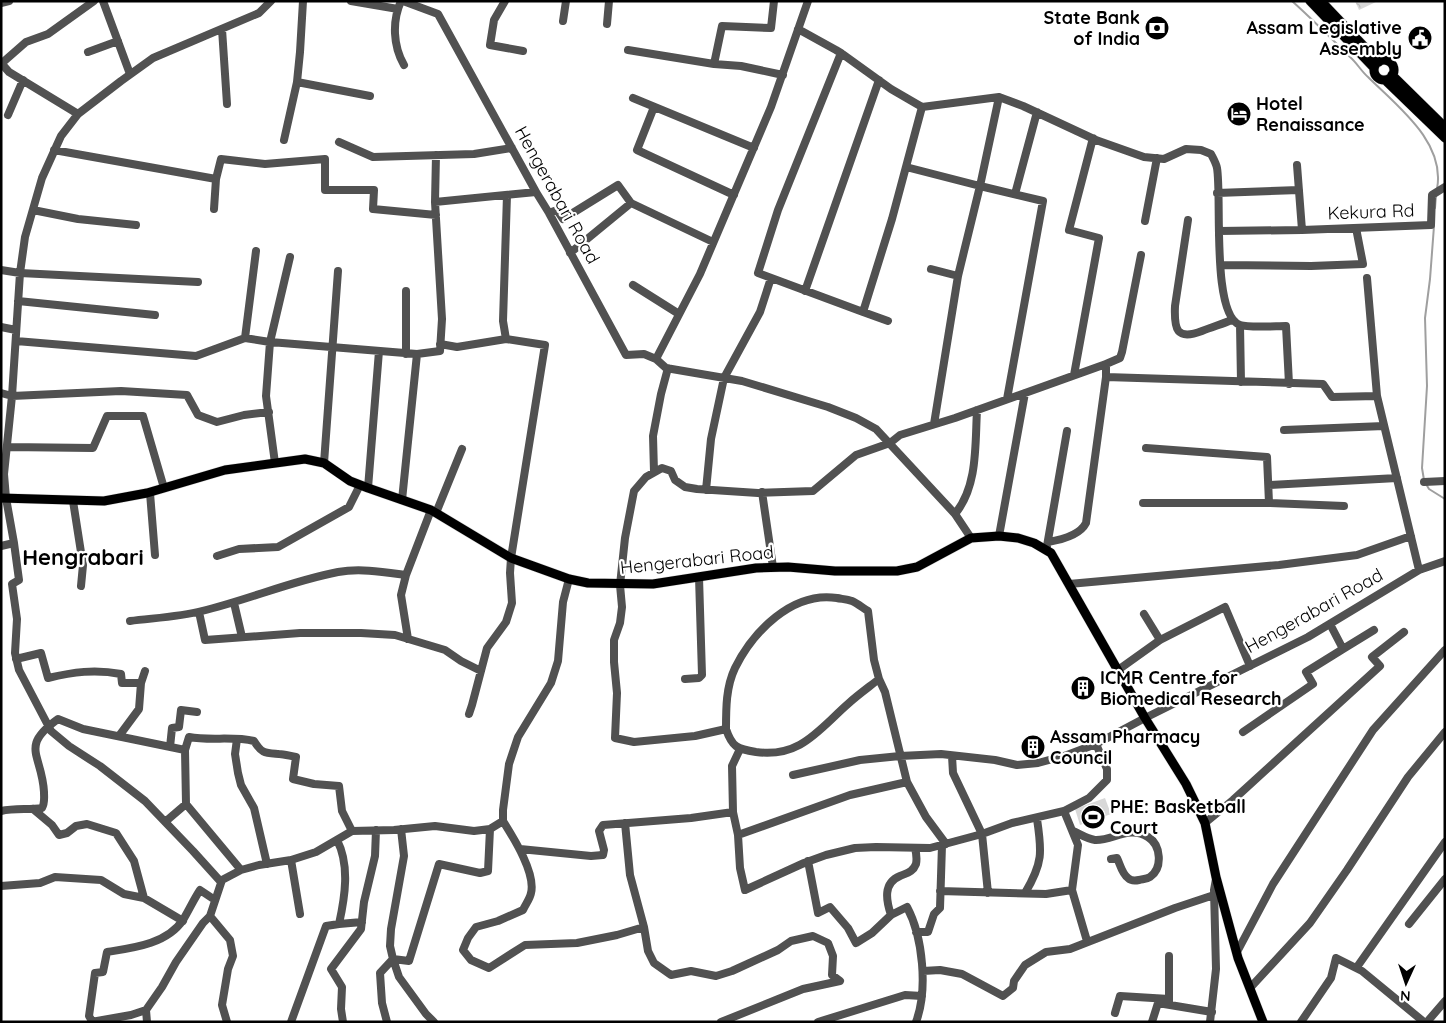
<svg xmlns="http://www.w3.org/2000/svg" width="1446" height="1023" viewBox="0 0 1446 1023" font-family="Quicksand,sans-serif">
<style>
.park{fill:url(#park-crowns)}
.pitch{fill:#d8d8d8}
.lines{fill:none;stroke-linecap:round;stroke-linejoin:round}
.stream{stroke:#9f9f9f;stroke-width:2}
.major-casing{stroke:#dbdbdb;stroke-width:10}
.minor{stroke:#515151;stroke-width:8}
.major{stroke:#000;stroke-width:9}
.labels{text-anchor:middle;stroke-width:4.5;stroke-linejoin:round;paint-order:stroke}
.poi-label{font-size:18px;font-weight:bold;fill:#000;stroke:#fff;text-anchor:start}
.street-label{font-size:18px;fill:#000;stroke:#fff}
.district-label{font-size:22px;font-weight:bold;fill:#000;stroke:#fff}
</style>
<defs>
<pattern id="park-crowns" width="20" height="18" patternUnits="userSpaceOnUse" patternTransform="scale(1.25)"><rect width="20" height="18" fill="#d8d8d8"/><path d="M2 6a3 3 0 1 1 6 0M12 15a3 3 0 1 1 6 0" fill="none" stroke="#b8b8b8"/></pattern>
</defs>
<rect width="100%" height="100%" fill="#fff"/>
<path class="park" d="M1355,1H1378L1359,10Z"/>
<path class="pitch" d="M1105,798L1111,814L1080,825L1075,809Z"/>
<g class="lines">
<path class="stream" d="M1292,1C1312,19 1331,38 1350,57C1357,63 1361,71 1368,77C1397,106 1446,142 1437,189
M1435,208L1436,196
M1424,480L1422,468L1427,386L1425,318L1430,279L1434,226
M1426,484L1429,489L1445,499"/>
<defs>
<path id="major" d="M1310,1L1374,68
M1321,1L1379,62
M1374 70a10 10 0 1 1 20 0a10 10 0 1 1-20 0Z
M1392,75L1445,127
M1385,80L1445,138
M1,498L104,501L147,493L225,470L305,459L324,463L350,481L368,488L431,510L511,558L569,579L588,583L653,584L756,568L788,567L835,571H897L917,567L971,538L999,536L1018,538L1034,543L1051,553L1145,718L1186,784L1205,823L1216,877L1238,958L1263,1022"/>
</defs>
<use href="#major" class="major-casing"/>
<path class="minor" d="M103,1L130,74
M303,1L300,52L297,82L370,96
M351,1L398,9
M401,1C392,21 393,46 404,65
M403,1L438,14L536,192L549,213L626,355L644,354L656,359L666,368L742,381L828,407L856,418L876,429L955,514L971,538
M505,1L494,20L490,45L523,51
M1,3L9,1
M563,21L566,1
M607,24L609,1
M222,29L227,104
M798,29L836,50L841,53L891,89L922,107L892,219L863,312L758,273L778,210L841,53
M628,50L714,64L722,26L771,28L774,1
M88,52L118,41
M1,63L9,72L78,114
M2,63L26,42L48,34L94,1
M714,64L741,66L783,75
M999,97L980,186L1043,201L1007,399
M633,98L754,148
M654,107L637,150L734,195
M922,107L999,97L1023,106L1096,140L1144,157L1164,159L1186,149L1201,150L1211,154C1213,158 1216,163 1217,168C1222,196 1211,315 1240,325C1249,328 1276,326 1286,326L1289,384
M8,115L23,80
M284,140L297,82
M339,142L373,157L474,154L512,148
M54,150L216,179L214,209
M906,167L980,186L958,276L934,424
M216,179L221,159L265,164L325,159V190H374L373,209L436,215
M1217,193L1299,190
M1015,194L1037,112
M435,202L536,192
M33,210L78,219L136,225
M549,213L557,210L563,219L618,185L631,203
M1188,220L1175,306C1174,329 1176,341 1202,331C1212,327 1222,324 1232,320
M1145,221L1157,158
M1302,230L1431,225L1432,195L1445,187
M1219,231L1302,230L1297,165
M570,253L631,203L713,242
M1221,265L1311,266L1363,264L1356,228
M931,269L958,276
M1,270L20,273L198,282
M1367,278L1377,396L1419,570
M633,285L679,314
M805,291L879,80
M18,301L155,315
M863,312L888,321
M1240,325L1241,382
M1,327L16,330
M245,338L256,251
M16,341L196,356L245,338L270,342L417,354
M440,344L457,347L506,339
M406,354V291
M656,359L700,274L771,107L808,1
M1106,364L1120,358L1122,352L1141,255
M1074,375L1099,238L1069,230L1093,138
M1,393L12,396L121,391L187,395L198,415L217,422L244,415L269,412
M1284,430L1384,426
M7,447L93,448L107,416H143L164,488
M1146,448L1267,457L1269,503
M275,463L266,396L270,342L290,257
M324,463L338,271
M654,472L653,436L661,394L668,368
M1424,482L1445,481
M1269,485L1397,478
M368,488L379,351
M706,490L711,439L724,378L760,312L771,278
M762,492L773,567
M150,493L155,555
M402,500L417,354L440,351L442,319L435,202L436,155
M73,501L83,565L81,586
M1143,503H1269L1344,506
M436,513L462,449
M955,514C978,486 975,445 977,410
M999,536L1025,393
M1048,542C1060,540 1080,535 1086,523L1106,377
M1,546L14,543
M1047,546L1067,431
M217,556L239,549L278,547L349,507L360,485
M1069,584L1279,565L1357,555L1411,536
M234,603L242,637
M199,612L205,640L300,633H361L395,635L445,650L461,661L481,671
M1144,614L1160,640
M130,621C153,618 179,617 202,611C248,600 291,581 338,572C360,568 384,572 406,575
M1330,624L1343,649L1374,630
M408,639L401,595L406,575L431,510
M16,659L41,653L48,678C73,672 95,669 121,674L122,683H141L145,671
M1118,670L1160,640L1225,607L1250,666
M685,679L699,678L702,675L699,577
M469,714L472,705L487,648L506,622L512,603L510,573L511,558L545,345L506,339L503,321L507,195
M726,729C726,708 726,687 735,668C753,632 792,591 837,598C841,599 847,599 852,601C857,603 863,608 868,611L874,660L879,679
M1243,732L1313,684L1306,672L1343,649
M119,736L139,709L141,683
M237,739L235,754L238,773L241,785L254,808L267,864
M170,747L172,728L179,727L181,710L197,712
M740,749L732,766L733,812L738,835L740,868L745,890L804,863L826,855L855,848L876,847L930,848L982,834L1012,823L1064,811L1089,798L1107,780V769L1096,744
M185,750L189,737C210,741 233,736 254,741C262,754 265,753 279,754C284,754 290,756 296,757L293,779L314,784L339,786L342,811L352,831
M952,756L953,773L982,834L988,893
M793,775L860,760L900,756L941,754L995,760L1017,765L1038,763L1067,755L1096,744L1145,718L1308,637L1419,570L1445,561
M33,809L52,825L59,835L67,833L76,826L87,824L116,833L134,861L144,898
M1,811C15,808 29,810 42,808C45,803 44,798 44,792C42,754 19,747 58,719L83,729L185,750L186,804L241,870
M503,821C513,837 536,873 531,893C530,899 525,905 523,910L498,921L476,927L468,938L463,950L471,960L489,968L525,945L577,943L617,935L644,927L648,951L654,963L671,975L691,971L716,976L732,971L778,950L791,941L813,936L828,943L833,956L832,975L840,981L803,989L721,1022
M165,822L186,804
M625,823L630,875L644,927
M1205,823L1233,800L1380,666L1372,657L1404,632
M1073,831C1080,834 1087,839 1095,840C1113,841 1129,825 1148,837C1161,845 1163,868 1150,877C1147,879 1143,879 1139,880C1135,881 1131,881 1128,878C1122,874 1120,864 1117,858L1111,859
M738,835L850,795L907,782
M337,840C350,865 345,897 339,924L362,922
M946,844L926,817L907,782L885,692L879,679C869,687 859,694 849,703C819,729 801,758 756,752C737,749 732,747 726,729L695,736L634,742L615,738L617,693L614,662V640L620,623L622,607L620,585L625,538L634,491L646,477L662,468L671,471L675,480L685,487L697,489L758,493L813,491L856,455L890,443L900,435L955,418L1106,364V377L1323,384L1332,397L1377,396
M520,849L591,856L603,855L604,850L599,831L603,825L691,818L733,812
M291,860L300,914
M808,861L818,913L830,907L848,928L856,943L872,933L891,915L907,907C923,937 928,990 916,1022
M221,882L193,851L145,801L100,766L69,746L51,731L19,670L15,653L17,619L12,584L19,580L14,543L6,498L4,474L12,396L20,273L25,237L42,178L61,136L78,114L121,81L153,58L259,13L271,1
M1,886L40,883L55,877L101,880L124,894L144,898L183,921
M1072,890L1087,941
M940,891L1046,894L1072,890L1078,845L1064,811
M1025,893C1043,863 1042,852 1037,819
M891,915C886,900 883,883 900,876C907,873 913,872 916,864C917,859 916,852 915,848
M210,916L230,940L233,956L228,969L222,1005L227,1022
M1409,924L1445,879
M916,932H928L934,914L940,908L942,845
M1237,952L1273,884L1373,730L1445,650
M1357,967L1445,842
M923,971L940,970L962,974L1003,996L1013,988L1014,981L1025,965L1046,952L1070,949L1175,908L1214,895
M1250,988L1310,923L1347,870L1408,777L1445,732
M1169,1002V956
M146,1010L147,1022
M1115,1013L1120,996L1169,999
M92,1021L89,1016L95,973L103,972L107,952C133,948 167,944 183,920C189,910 194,899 200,890L215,900
M91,1022L131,1015L146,1010L162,987L176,962L203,923L210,916L222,880L241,870L259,865L291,860L316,852L352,831L394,830L435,826L474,831L490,829L503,821V810L509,764L518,737L551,683L558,661L563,602L569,579
M291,1022L326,926L339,924
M343,1022L341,1009L342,987L331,969L361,929L364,902L375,856L376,830
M387,1022L382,1003L380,973L393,959L390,946L391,929L404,856L401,829
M434,1022L426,1014L399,977L393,959L409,961L439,864L480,873L488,871L490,829
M818,1022L905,995L922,996
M1152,1022L1158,1003L1212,1012
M1210,1022L1216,969L1214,890L1216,879
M1301,1022L1331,978L1336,958L1362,971L1424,1022
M1427,1022L1445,1001"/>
<use href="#major" class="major"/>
</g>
<defs>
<symbol id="bank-disc" viewBox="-11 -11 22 22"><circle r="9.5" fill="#000" stroke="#fff"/><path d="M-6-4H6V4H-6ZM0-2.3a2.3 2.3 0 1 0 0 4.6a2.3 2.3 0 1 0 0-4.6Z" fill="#fff"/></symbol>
<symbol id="civic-disc" viewBox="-11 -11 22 22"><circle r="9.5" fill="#000" stroke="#fff"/><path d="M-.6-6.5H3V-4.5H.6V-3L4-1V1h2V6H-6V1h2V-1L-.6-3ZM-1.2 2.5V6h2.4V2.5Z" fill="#fff"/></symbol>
<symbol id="hotel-disc" viewBox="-11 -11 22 22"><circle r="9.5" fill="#000" stroke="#fff"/><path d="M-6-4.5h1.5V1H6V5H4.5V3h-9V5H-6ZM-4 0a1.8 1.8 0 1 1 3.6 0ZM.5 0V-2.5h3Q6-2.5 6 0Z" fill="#fff"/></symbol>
<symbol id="building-disc" viewBox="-11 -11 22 22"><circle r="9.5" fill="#000" stroke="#fff"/><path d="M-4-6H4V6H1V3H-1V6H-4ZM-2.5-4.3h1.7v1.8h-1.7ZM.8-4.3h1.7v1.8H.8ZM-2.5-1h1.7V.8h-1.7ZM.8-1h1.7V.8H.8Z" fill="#fff"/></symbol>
<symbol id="stadium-disc" viewBox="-11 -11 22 22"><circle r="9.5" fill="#000" stroke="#fff"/><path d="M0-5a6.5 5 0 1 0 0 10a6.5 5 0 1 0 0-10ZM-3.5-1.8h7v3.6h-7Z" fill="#fff"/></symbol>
</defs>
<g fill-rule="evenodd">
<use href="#bank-disc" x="1143" y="14" width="28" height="28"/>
<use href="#civic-disc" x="1406" y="24" width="28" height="28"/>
<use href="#hotel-disc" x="1225" y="100" width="28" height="28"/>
<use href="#building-disc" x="1069" y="674" width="28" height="28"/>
<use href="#building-disc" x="1019" y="733" width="28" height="28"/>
<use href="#stadium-disc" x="1079" y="803" width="28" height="28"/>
</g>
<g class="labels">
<g class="poi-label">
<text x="1140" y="24" text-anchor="end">State Bank<tspan x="1140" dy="21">of India</tspan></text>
<text x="1402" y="34" text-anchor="end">Assam Legislative<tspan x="1402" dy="21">Assembly</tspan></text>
<text x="1256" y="110">Hotel<tspan x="1256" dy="21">Renaissance</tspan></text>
<text x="1100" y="684">ICMR Centre for<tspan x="1100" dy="21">Biomedical Research</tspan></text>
<text x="1050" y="743">Assam Pharmacy<tspan x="1050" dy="21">Council</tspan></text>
<text x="1110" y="813">PHE: Basketball<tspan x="1110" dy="21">Court</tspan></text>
</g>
<g class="street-label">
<text transform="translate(557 195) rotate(61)" y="6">Hengerabari Road</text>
<text transform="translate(1371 212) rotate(-2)" y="6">Kekura Rd</text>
<text transform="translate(697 560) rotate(-6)" y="6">Hengerabari Road</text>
<text transform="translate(1314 611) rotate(-29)" y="6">Hengerabari Road</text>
</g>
<g class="district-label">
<text x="83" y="565">Hengrabari</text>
</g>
</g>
<rect width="1446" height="1023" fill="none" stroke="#000000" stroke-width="5"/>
<g transform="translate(1406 983) rotate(183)" stroke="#ffffff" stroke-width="4" paint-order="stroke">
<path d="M0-4L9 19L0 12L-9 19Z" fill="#000000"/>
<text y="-8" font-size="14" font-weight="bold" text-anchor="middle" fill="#000000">N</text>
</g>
</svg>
